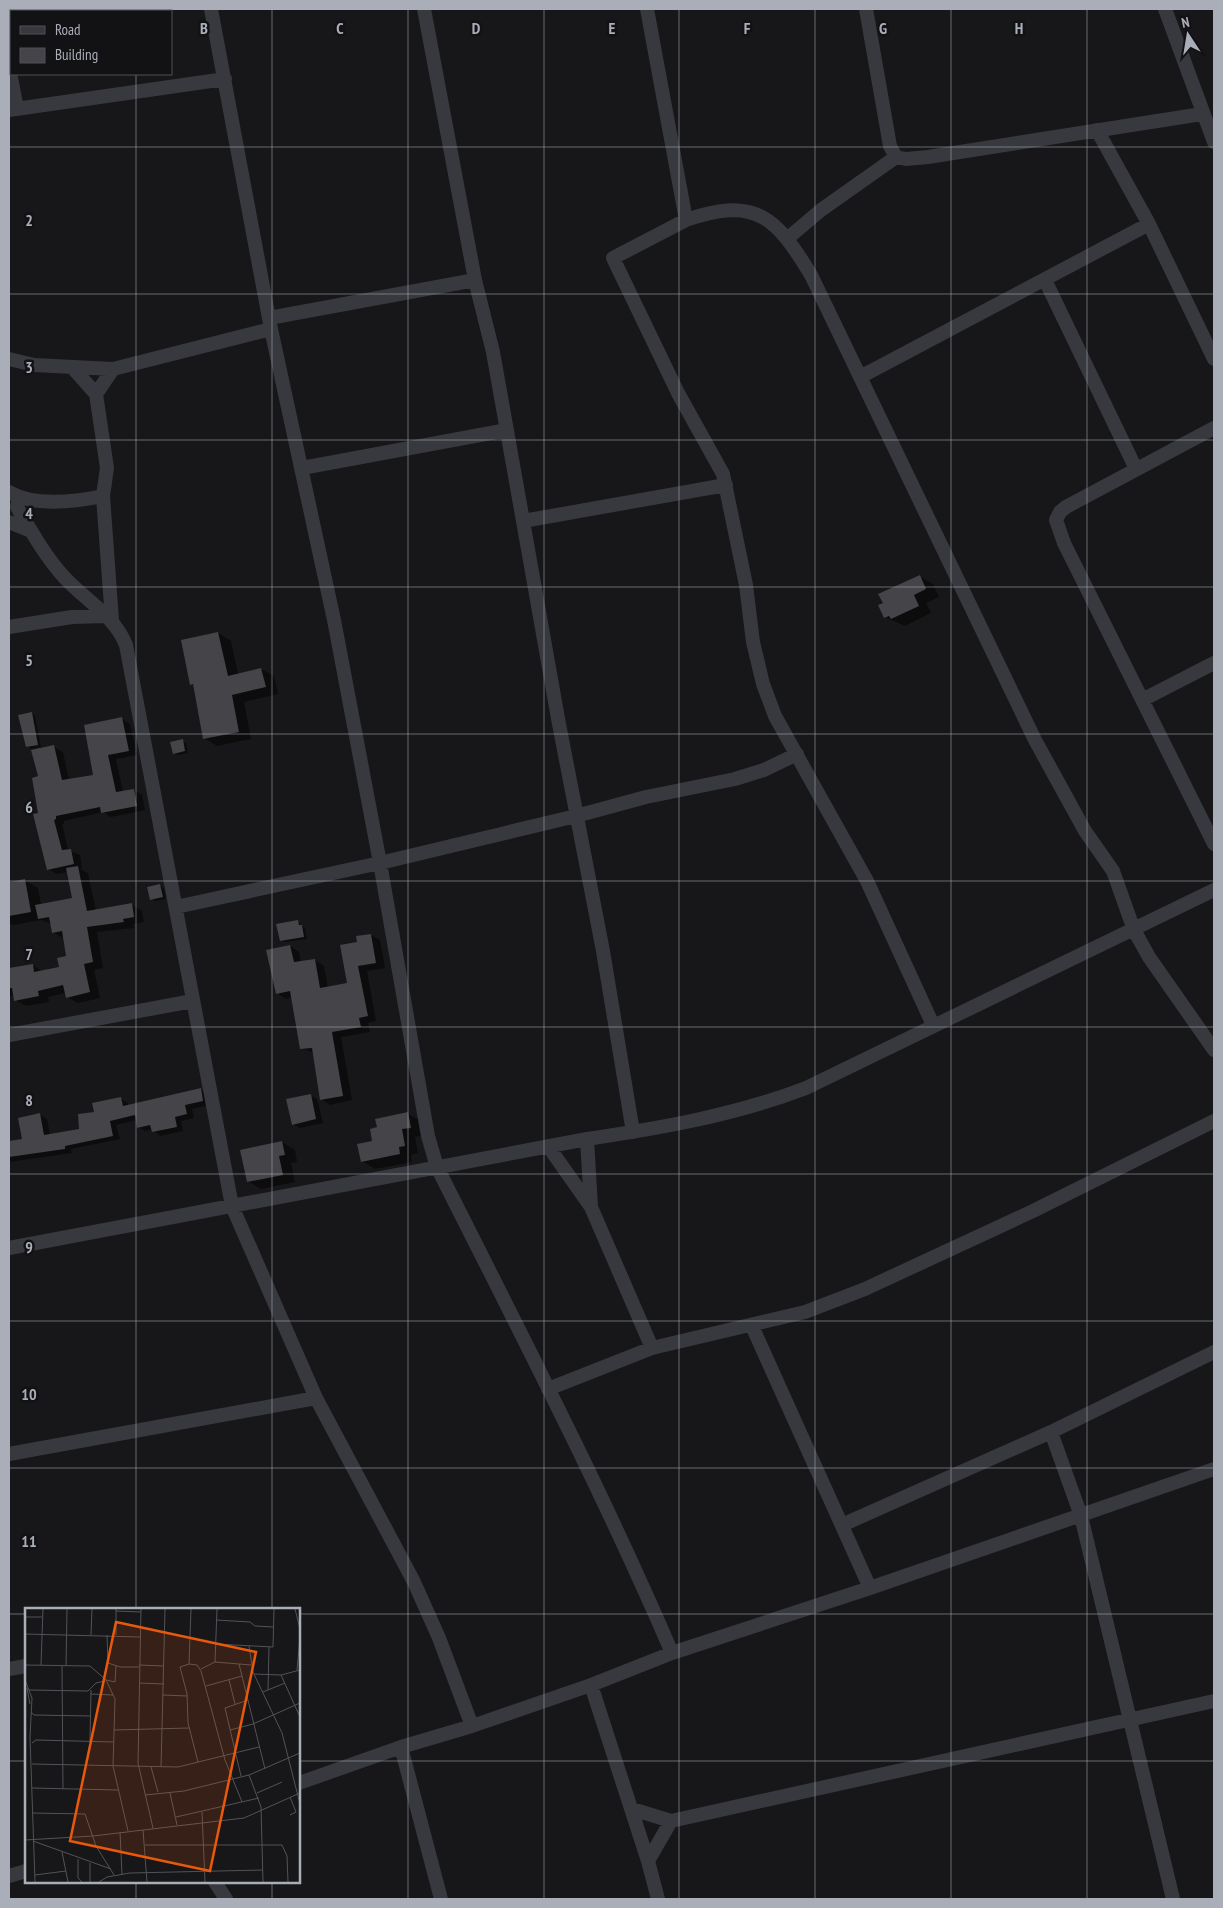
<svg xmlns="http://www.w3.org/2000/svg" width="1223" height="1908" viewBox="0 0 1223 1908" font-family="'PT Sans Narrow',sans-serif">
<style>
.shadow{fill:#0007}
.building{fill:#444449}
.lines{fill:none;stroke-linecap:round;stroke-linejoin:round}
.street{stroke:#38393e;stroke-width:14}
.grid{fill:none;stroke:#aaaeb8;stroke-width:1;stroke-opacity:0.55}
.inset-road{fill:none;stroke:#525359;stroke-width:1}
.view{fill:#e8590c;fill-opacity:0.15;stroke:#e8590c;stroke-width:2.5}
.inset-edge{fill:none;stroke:#aaaeb8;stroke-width:2.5}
.grid-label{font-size:16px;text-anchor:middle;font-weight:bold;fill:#aaaeb8;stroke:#121214;stroke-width:5;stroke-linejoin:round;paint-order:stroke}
</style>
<rect width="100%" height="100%" fill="#171719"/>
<path class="shadow" d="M919,576L933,584L939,597L926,603L931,613L905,626L885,617Z
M218,633L231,641L238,674L261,669L274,676L278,694L244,702L251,739L217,746L204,738L194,686L192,684Z
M32,713L35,716L41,747L31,749L27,746Z
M122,719L130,724L137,755L116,759L123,792L134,790L142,795L145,810L111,817L103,812L64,821V824H62L68,850L80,855L82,868L80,869L88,873L96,911L131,904L142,911L144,922L133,924L134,928L97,932L103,968L94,970L100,998L78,1003L67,997L66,993L48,997L49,1002L26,1006L15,1000L14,995L9,996V970L33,965L43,972L60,968L68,956L63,938L53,932L52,924L41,920L13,925L9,923V884L24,880L38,888L41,905L74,899L68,872L57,874L48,869L40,814L39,777L54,747L63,752L69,780L94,776Z
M182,741L186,743L188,753L178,755L174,753Z
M160,886L164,888L166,899L155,901L151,899Z
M298,922L305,928L307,939L285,942L281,940Z
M371,935L380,940L385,968L367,971L376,1021L368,1023L370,1032L341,1037L352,1100L330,1105L321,1099L314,1053L302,1048L292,997L286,999L277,993L290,946L299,952L301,962L315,960L324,966L328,988L349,984L358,943Z
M201,1089L208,1093L210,1105L192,1109L194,1118L181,1121L183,1131L160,1136L153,1129L145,1131L138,1127L137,1120L116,1125L120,1139L71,1149L72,1153L9,1162V1142L24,1140L40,1115L47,1119L50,1135L81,1130L96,1113L120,1098L128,1103V1106Z
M310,1095L317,1099L323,1123L300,1128L293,1124Z
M408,1114L421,1121L424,1135L415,1137L418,1153L411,1155L412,1162L375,1169L362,1161L373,1142Z
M282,1142L295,1150L297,1162L291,1163L295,1182L261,1189L248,1181Z"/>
<path class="building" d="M920,575L926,589L914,595L919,606L891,619L889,616L884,618L878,605L883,603L878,594Z
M218,632L228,676L261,668L266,687L232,695L239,732L203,739L193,684L190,685L181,640Z
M32,712L38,745L26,747L18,715Z
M122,717L129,751L108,755L116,792L134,789L137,806L101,813L100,807L56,816V819L54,820L62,850L71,849L74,864L47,870L33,814L38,813L32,778L38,776L31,750L54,745L62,780L93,775L84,725Z
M183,739L185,751L173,754L170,742Z
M78,866L87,911L132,903L134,917L123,919L124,922L87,927L93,962L84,964L90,992L66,998L63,985L38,991L39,996L14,1001L12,988H9V968L33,964L34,972L59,967L57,958L66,956L62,931L52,933L49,917L38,919L35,905L72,898L66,868Z
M25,879L31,912L9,916V882Z
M160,884L163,897L150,900L147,887Z
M298,920L299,925H302L304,937L280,941L276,924Z
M371,934L376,963L358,966L368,1016L359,1018L361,1027L332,1032L343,1096L320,1100L312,1048L300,1049L290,991L276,994L266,950L290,945L294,962L315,959L320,988L347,983L340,945L357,942L356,936Z
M201,1088L203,1101L185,1105L187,1114L175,1117L177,1127L152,1132L150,1125L137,1128L135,1115L110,1121L113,1136L65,1146V1149L9,1157V1141L22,1139L18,1118L40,1113L44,1135L79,1129L78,1114L94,1112L92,1103L121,1097L123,1106Z
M311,1094L316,1119L292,1125L286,1099Z
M408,1112L411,1128L402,1129L405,1146L399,1147L400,1154L361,1162L357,1144L372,1141L370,1129L377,1127L375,1119Z
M282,1141L285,1155L279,1156L283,1175L247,1182L240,1150Z"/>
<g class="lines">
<path class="street" d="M211,9L271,329L334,620L380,863L428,1136L437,1167C518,1328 601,1488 672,1653
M424,9L475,280L493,352L559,724L603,951L633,1132
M647,9L686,220L613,258L678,393L723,474L746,585L753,642L763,684L775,716L867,881L933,1025
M866,9L890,146L896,157L906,159L928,157L1202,114
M1165,9L1214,142
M9,68L17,108
M9,110L225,79
M1097,130L1149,224L1214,359
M686,220C756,196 776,217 811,275L1035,740L1085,831L1113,871L1134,930L1149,957L1214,1050
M788,238L821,210L896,157
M1045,280L1136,469
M269,318L475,280
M9,359L34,365L113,369L271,329
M860,377L1149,224
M96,394L113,369
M1214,428L1066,507L1060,512L1056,520L1064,543L1214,844
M302,468L507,430
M9,492C35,507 74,502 103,496L107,468L96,394L72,367
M103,496L112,620
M19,498L17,507C31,531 45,556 64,577C86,601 114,615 126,645L232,1206L316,1398L414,1582L439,1638L472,1726
M523,521L726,485
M9,522L31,531
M9,627L72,617L107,616
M1144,699L1214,663
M176,907L380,863L576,816L646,797L735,779L764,770L797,754
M9,1035L193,1001
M587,1139L591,1207
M548,1146L591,1207L652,1348
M9,1248L587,1139C661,1128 736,1115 806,1088L1214,890
M752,1326L870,1588
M548,1389L652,1348L805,1312L865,1289L1033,1211L1214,1121
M1051,1432L1081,1516L1173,1899
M9,1454L316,1398
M842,1525L1051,1432L1214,1352
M9,1669L26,1666
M591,1685L648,1861L658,1899
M401,1747L441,1899
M299,1783L401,1747L472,1726L591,1685L672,1653L870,1588L1214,1469
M632,1809L671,1821L1214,1701
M648,1861L671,1821
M9,1876L26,1871
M215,1882L226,1899"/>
</g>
<path class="grid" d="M136,9V11M272,9V1609M408,9V1899M544,9V1899M679,9V1899M815,9V1899M951,9V1899M1087,9V1899M136,74V1609M9,147H1214M9,294H1214M9,440H1214M9,587H1214M9,734H1214M9,881H1214M9,1027H1214M9,1174H1214M9,1321H1214M9,1468H1214M9,1614H26M299,1614H1214M9,1761H26M299,1761H1214M136,1882V1899M272,1882V1899"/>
<g transform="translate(25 1608)">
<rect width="275" height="275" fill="#171719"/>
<path class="inset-road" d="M116,1L113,155L128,220M166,1L164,56L155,59L162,86L163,115L173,154M192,1L190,54L226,57M270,1L275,21M91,3L116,4M0,9H17M191,12L225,14L230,18L249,19M0,26L115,29M66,27L67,1M82,27L83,55L95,59H114M91,27V1M190,36L248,39L249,1M224,38L228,64L257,125L275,196M164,56L172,57L176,63L200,152L217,194M214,56L240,161M0,57L65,58L81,72L90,74L91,58M16,57L18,1M114,57L139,58M37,58L38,181M41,58L42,1M176,61L190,54M272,62L275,30M229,66L256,67L275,62M256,67L275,109M0,72L7,90L5,129L10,274M81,72L90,91L88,158L103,223M204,72L210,96M114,75L139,76M181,78L217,68M2,80L5,96M4,82L63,83L71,75L80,73M243,82L244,39M238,84L260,75M66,86L88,87M138,87L162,88M6,104L9,107L65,108M89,122L164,120M205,122L228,116L275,95M65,133L66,82M7,135L11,132L89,134M7,156L153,159L234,139M126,159L133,184M136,159L140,1M224,167L236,199L238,274M216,168L200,100L223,92M7,180L93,182M145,185L152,217M232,185L257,174M120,187L159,183L224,167L275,145M177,204L180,274M7,205L60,206L71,238L89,267M265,207L271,204L265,189M151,209L234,190M118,222L122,274M95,224L97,267M0,232L68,228L219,210L275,185M8,233L86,261M120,237H257L262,248L263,274M37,244L43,274M53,251V270L57,274M65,255V274M10,267L41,263M74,274L82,269L105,265L238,262"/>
<path class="view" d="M91,14L231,44L185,263L45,233Z"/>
<rect width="275" height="275" class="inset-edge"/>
</g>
<g class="grid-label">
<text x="204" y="34">B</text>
<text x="340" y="34">C</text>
<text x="476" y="34">D</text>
<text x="612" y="34">E</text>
<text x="747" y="34">F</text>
<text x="883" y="34">G</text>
<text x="1019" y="34">H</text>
<text x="29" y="226">2</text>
<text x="29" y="373">3</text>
<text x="29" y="519">4</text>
<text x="29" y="666">5</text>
<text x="29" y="813">6</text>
<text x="29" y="960">7</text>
<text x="29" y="1106">8</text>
<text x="29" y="1253">9</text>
<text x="29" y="1400">10</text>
<text x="29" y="1547">11</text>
</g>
<rect width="1223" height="1908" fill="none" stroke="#aaaeb8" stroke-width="20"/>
<rect x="10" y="10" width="162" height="65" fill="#121214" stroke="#4f5056"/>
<rect x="20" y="26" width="25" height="8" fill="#38393e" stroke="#4f5056"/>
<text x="55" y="35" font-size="15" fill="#aaaeb8">Road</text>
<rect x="20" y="48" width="25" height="15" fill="#444449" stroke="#4f5056"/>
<text x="55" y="60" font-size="15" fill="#aaaeb8">Building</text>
<g transform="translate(1188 35) rotate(348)" stroke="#121214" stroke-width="4" paint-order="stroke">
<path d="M0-4L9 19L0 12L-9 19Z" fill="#aaaeb8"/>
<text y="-8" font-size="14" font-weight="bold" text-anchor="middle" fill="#aaaeb8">N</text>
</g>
</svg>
